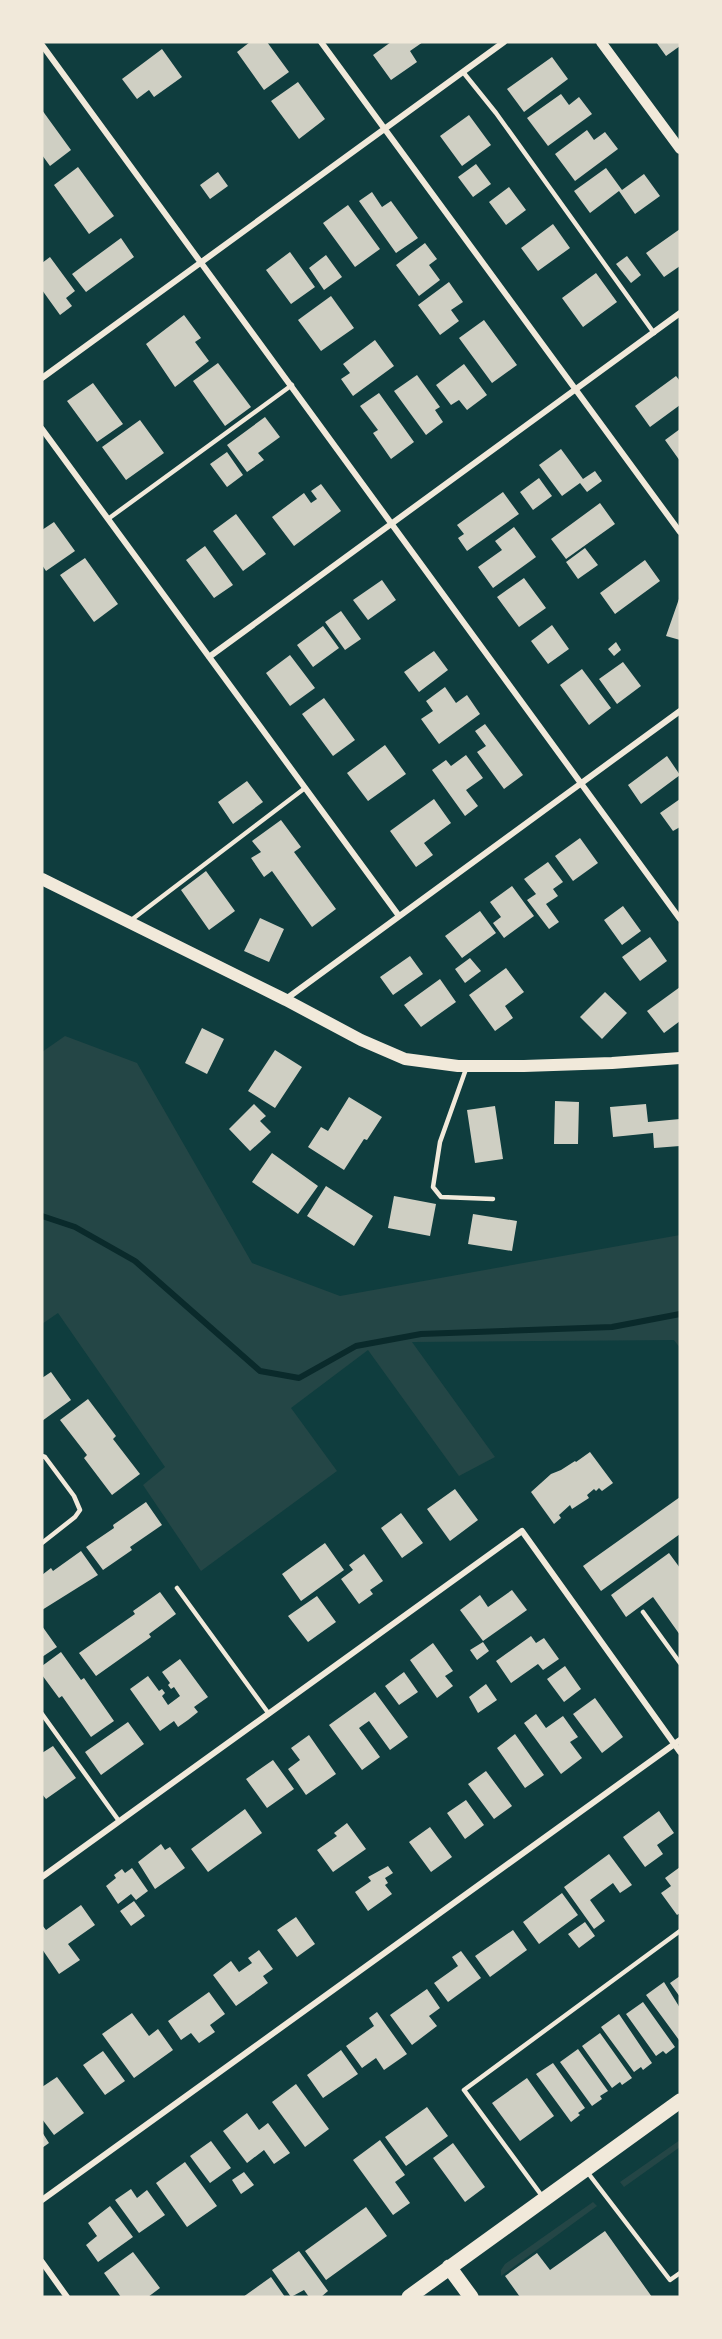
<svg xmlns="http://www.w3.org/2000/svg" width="722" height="2339" viewBox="0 0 722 2339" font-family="Commissioner,sans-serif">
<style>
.green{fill:#244646}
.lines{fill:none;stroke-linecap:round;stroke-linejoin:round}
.stream{stroke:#0a2a2b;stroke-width:6}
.building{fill:#cfcfc3}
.service{stroke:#f1e9da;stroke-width:4.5}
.minor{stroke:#f1e9da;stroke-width:6}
.tertiary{stroke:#f1e9da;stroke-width:10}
.secondary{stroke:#f1e9da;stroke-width:12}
.primary{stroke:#f1e9da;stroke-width:15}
</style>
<rect width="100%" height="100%" fill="#0f3d3e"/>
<path class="green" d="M65,1036L137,1063L252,1263L340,1296L680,1235V1348L674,1340L412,1342L495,1457L459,1476L368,1350L291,1408L337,1471L201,1571L143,1485L165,1467L58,1313L42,1324V1052Z
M680,2140V2147L624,2187L620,2182Z
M593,2202L597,2206L501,2276V2270L505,2264Z"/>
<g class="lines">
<path class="stream" d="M42,1216L75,1227L135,1261L260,1371L299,1378L356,1346L421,1334L612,1327L680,1314"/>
</g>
<path class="building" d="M250,42H267L289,72L264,90L237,52Z
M391,42H423L410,51L417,62L391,80L373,55Z
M656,42H680V46L666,56Z
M162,49L182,77L154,97L149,90L137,99L122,79Z
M552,57L568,79L524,112L507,89Z
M298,82L325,119L299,139L271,101Z
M561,94L569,105L579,97L592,114L548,146L527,118Z
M42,110L71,150L50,166L42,155Z
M469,115L491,145L462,166L440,136Z
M587,130L594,140L605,132L618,149L575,181L555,154Z
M476,164L491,184L473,197L458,177Z
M78,167L114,216L89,234L54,185Z
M606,168L622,190L644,174L660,196L635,214L619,191L590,213L574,191Z
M218,172L228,186L210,199L200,185Z
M509,187L526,210L506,225L489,202Z
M372,192L382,207L391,201L418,238L396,253L359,201Z
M348,205L380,249L355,267L323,223Z
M553,224L570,248L538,271L521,248Z
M680,229V266L664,277L646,253Z
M121,238L134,257L86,292L72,274Z
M425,243L437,259L429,265L440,280L419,296L396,265Z
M290,252L315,287L291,304L266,270Z
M326,255L342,277L324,290L309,268Z
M627,256L641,275L631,283L616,264Z
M50,257L75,291L66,298L72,306L60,315L42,290V263Z
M596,273L617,302L583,327L562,298Z
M449,282L463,302L451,310L459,321L440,335L418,305Z
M331,296L354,328L321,351L298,320Z
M184,315L201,338L195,342L209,361L175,387L146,344Z
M484,320L517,365L492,383L459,338Z
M375,340L394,366L353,396L341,379L350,373L343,364Z
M218,363L251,407L225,426L193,381Z
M464,364L487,395L467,410L459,400L451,405L436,385Z
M417,375L440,407L435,410L443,422L426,435L394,391Z
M676,376L680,381V405L650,427L635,406Z
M93,383L123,424L97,442L67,401Z
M379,393L414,442L391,459L373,433L378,430L360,406Z
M265,417L280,437L258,453L264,460L247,472L227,445Z
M140,420L164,453L126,480L102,447Z
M680,429V461L665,440Z
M561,449L583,479L595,471L602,481L587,492L580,483L562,496L539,465Z
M227,452L243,475L227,487L210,464Z
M539,478L552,496L533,510L520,492Z
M321,484L341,511L294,546L272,517L304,493L311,503L317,499L311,491Z
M503,492L519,514L467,551L458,538L464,534L457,525Z
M600,503L615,524L566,559L551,539Z
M236,514L266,554L243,571L213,531Z
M54,522L75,551L46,571L42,565V530Z
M514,527L536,557L493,588L478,567L502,550L495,541Z
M205,546L233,585L214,598L186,560Z
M585,548L598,565L578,579L566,562Z
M85,558L118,604L94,622L60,575Z
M645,560L660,581L615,614L600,593Z
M524,578L546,608L519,627L497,597Z
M382,580L396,600L368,620L353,600Z
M680,596V640L666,636Z
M341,611L361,639L345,650L325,622Z
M552,625L569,649L548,664L531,641Z
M323,626L339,648L313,667L297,645Z
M616,642L621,650L614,656L608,649Z
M434,651L448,670L419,692L404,672Z
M290,655L315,688L290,706L266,673Z
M623,662L641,686L617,704L599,679Z
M582,669L611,708L589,725L560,685Z
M445,687L456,703L467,695L480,714L439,744L421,719L433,711L426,701Z
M324,698L355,740L333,756L302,714Z
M485,724L523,775L504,789L477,752L486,746L475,731Z
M385,745L406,774L368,801L347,773Z
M466,755L483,778L466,790L478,806L465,816L432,770L446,760L451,766Z
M667,756L680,775L641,804L628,785Z
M247,781L263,802L233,824L218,802Z
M434,799L451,823L424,843L433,855L416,867L390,831Z
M680,799V827L673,831L660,813Z
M281,820L301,847L294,852L336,909L312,927L272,871L264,877L251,858L261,852L252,841Z
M580,838L598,863L573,881L555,856Z
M548,862L563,882L553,889L558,896L546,904L559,922L549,929L527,900L536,894L524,879Z
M206,871L235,911L209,930L181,890Z
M512,886L534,916L504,938L493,923L501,917L490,902Z
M623,906L641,931L622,945L604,920Z
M480,911L496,933L462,958L445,936Z
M260,918L284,929L269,962L244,951Z
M650,937L667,961L640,981L622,957Z
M410,956L423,974L393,995L380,977Z
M470,958L481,971L465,983L455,969Z
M506,968L524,992L505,1006L513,1018L495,1031L469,995Z
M440,979L456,1002L421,1027L404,1005Z
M680,987V1021L664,1033L647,1011Z
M605,992L627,1013L602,1039L580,1017Z
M202,1028L224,1039L207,1074L185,1063Z
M275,1050L302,1067L275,1108L248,1091Z
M349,1097L382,1117L367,1140L364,1139L344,1170L308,1147L321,1127L328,1131Z
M555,1101L579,1102L578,1144H554Z
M254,1104L266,1116L260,1121L271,1132L250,1151L229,1129Z
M646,1104L648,1122L680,1119V1146L654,1148L653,1133L613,1137L610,1107Z
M495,1106L503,1159L475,1163L467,1110Z
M272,1153L318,1186L298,1214L252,1182Z
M326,1186L373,1216L354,1246L307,1216Z
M394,1196L436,1204L430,1236L388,1228Z
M473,1214L517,1221L512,1251L468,1244Z
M51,1372L71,1400L42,1421V1378Z
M88,1399L116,1436L113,1439L140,1474L112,1495L84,1458L87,1455L60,1420Z
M590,1452L613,1483L602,1491L599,1488L596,1491L594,1489L587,1495L589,1498L572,1509L570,1505L559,1515L561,1518L554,1524L531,1492L551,1474L561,1470L575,1461L576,1462Z
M455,1489L478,1520L450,1541L427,1509Z
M680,1497V1534L601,1591L583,1566Z
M146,1502L162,1525L130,1547L132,1550L103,1570L86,1547L114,1528L113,1525Z
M401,1513L423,1543L402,1558L381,1528Z
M325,1543L344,1570L301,1601L282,1574Z
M81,1551L98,1575L42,1610V1575L51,1568L53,1571Z
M669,1553L680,1568V1635L653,1597L626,1617L611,1595Z
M364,1554L383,1581L370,1590L373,1594L359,1604L341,1579L353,1570L349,1565Z
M512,1590L527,1610L483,1641L460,1610L480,1595L488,1607Z
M160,1592L176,1614L149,1634L151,1637L96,1676L79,1653L135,1614L133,1611Z
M317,1596L336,1622L308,1642L288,1616Z
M42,1626L57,1647L42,1657Z
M531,1636L536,1643L544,1638L559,1659L543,1670L538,1664L511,1683L496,1661Z
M483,1642L489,1651L477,1660L470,1650Z
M433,1643L453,1671L445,1676L453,1686L437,1698L410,1660Z
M61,1652L81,1680L84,1678L114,1721L91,1737L62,1696L59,1698L42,1675V1666Z
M180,1659L208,1697L194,1707L198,1712L188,1720L178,1727L174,1721L160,1731L130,1689L148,1676L159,1691L162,1689L165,1693L162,1696L168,1705L180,1696L174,1687L171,1689L168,1685L170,1683L162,1672Z
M565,1666L581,1689L564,1702L547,1679Z
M404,1672L418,1692L399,1705L385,1686Z
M486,1684L497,1700L478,1713L469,1697Z
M375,1692L408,1737L390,1750L369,1721L359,1728L380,1757L362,1770L329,1725Z
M595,1698L623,1737L602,1753L573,1714Z
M536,1714L546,1728L563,1716L578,1737L570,1742L582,1758L561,1774L524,1723Z
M128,1722L144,1744L101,1775L85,1752Z
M515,1734L544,1775L525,1788L497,1748Z
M309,1735L336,1774L306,1795L288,1769L300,1760L291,1748Z
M53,1746L76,1778L46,1799L42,1794V1753Z
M273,1760L294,1789L267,1808L246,1779Z
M486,1771L512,1806L494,1819L468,1784Z
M466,1800L484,1825L465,1839L447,1813Z
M245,1809L262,1833L208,1872L191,1849Z
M659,1811L674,1833L657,1845L663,1854L645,1867L623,1837Z
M347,1823L366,1849L333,1872L317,1850L337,1836L334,1833Z
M430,1827L452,1857L431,1872L409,1842Z
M161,1844L165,1850L170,1847L185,1868L155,1889L138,1862Z
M609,1854L632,1885L620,1893L613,1883L590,1900L605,1921L594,1929L564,1887Z
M388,1866L393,1873L385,1878L388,1883L385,1885L392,1894L368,1911L355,1892L371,1881L368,1877Z
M680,1867V1913L677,1915L661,1893L671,1886L665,1878Z
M132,1868L148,1891L136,1900L131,1894L118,1904L106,1886L116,1878L114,1875L122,1869L125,1873Z
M562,1893L578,1915L539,1944L523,1922Z
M134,1901L145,1916L131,1926L120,1911Z
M81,1905L95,1925L68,1944L80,1960L59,1974L42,1949V1925L46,1930Z
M296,1917L315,1944L297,1957L277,1930Z
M585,1922L595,1936L579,1948L568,1934Z
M513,1930L527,1950L490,1977L475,1956Z
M259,1950L273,1969L263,1976L268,1983L236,2006L213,1975L231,1961L239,1972L252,1963L248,1958Z
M461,1951L481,1978L448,2002L434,1983L458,1966L452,1957Z
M680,1976V1997L670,1983Z
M664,1982L680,2008L679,2040L646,1995Z
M427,1989L440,2008L429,2016L437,2026L412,2045L390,2015Z
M209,1992L225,2014L210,2025L215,2032L199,2043L191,2033L181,2040L168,2021Z
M643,2002L675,2047L666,2054L663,2051L656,2056L626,2014Z
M377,2012L407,2054L384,2070L376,2058L362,2068L346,2046L374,2026L369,2018Z
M132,2013L149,2036L158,2029L173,2050L134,2078L102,2034Z
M619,2014L652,2063L643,2070L641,2067L634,2072L601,2027Z
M600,2033L632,2078L622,2085L620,2082L612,2088L582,2046Z
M578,2049L608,2091L600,2096L602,2099L592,2106L560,2062Z
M341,2050L358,2074L323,2098L307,2075Z
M103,2051L125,2081L105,2095L83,2065Z
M553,2063L585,2108L578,2113L580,2115L571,2122L536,2074Z
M57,2077L84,2113L54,2135L42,2119V2087Z
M527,2078L554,2116L520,2141L492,2103Z
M296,2084L329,2129L305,2147L272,2102Z
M427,2107L448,2136L406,2166L385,2137Z
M247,2113L259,2130L268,2123L290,2153L274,2164L264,2150L247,2163L223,2131Z
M42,2132L49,2143L42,2148Z
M380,2140L405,2175L395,2182L410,2203L393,2215L353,2160Z
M211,2141L231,2168L210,2183L190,2156Z
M453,2143L485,2187L465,2202L433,2158Z
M185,2162L217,2206L187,2227L156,2183Z
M244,2172L254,2185L241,2194L232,2180Z
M131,2189L137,2198L147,2190L165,2215L139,2233L115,2200Z
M110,2206L133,2237L98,2262L86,2245L97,2236L88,2223Z
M366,2207L387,2236L326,2280L305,2251Z
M605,2231L652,2297H520L505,2276L537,2253L550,2270Z
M299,2251L328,2291L321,2297H309L304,2290L291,2297L272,2270Z
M133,2252L160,2288L148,2297H121L104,2273Z
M271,2277L285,2297H243Z"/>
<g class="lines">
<path class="service" d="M463,72L496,113L654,333
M108,519L292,385
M130,921L305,788
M466,1069L440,1142L433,1187L441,1197L493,1199
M42,1456L45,1457L74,1496L80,1510L75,1517L42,1543
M177,1588L269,1714
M643,1612L680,1663
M42,1714L119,1821
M588,2173L670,2280L680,2273
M542,2196L464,2090L680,1931"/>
<path class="minor" d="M321,42L680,532
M42,45L680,919
M42,378L504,42
M42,429L399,916
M209,657L680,313
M286,999L680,711
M42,1877L522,1531L680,1752
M42,2200L680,1740
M42,2262L67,2297"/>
<path class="tertiary" d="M601,42L680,149"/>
<path class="secondary" d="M42,879L286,1000L361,1040L405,1059L458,1066H524L612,1063L680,1058"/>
<path class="primary" d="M449,2267L471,2297
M409,2297L680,2101"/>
</g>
<rect width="722" height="2339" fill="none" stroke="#f1e9da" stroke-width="87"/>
</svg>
